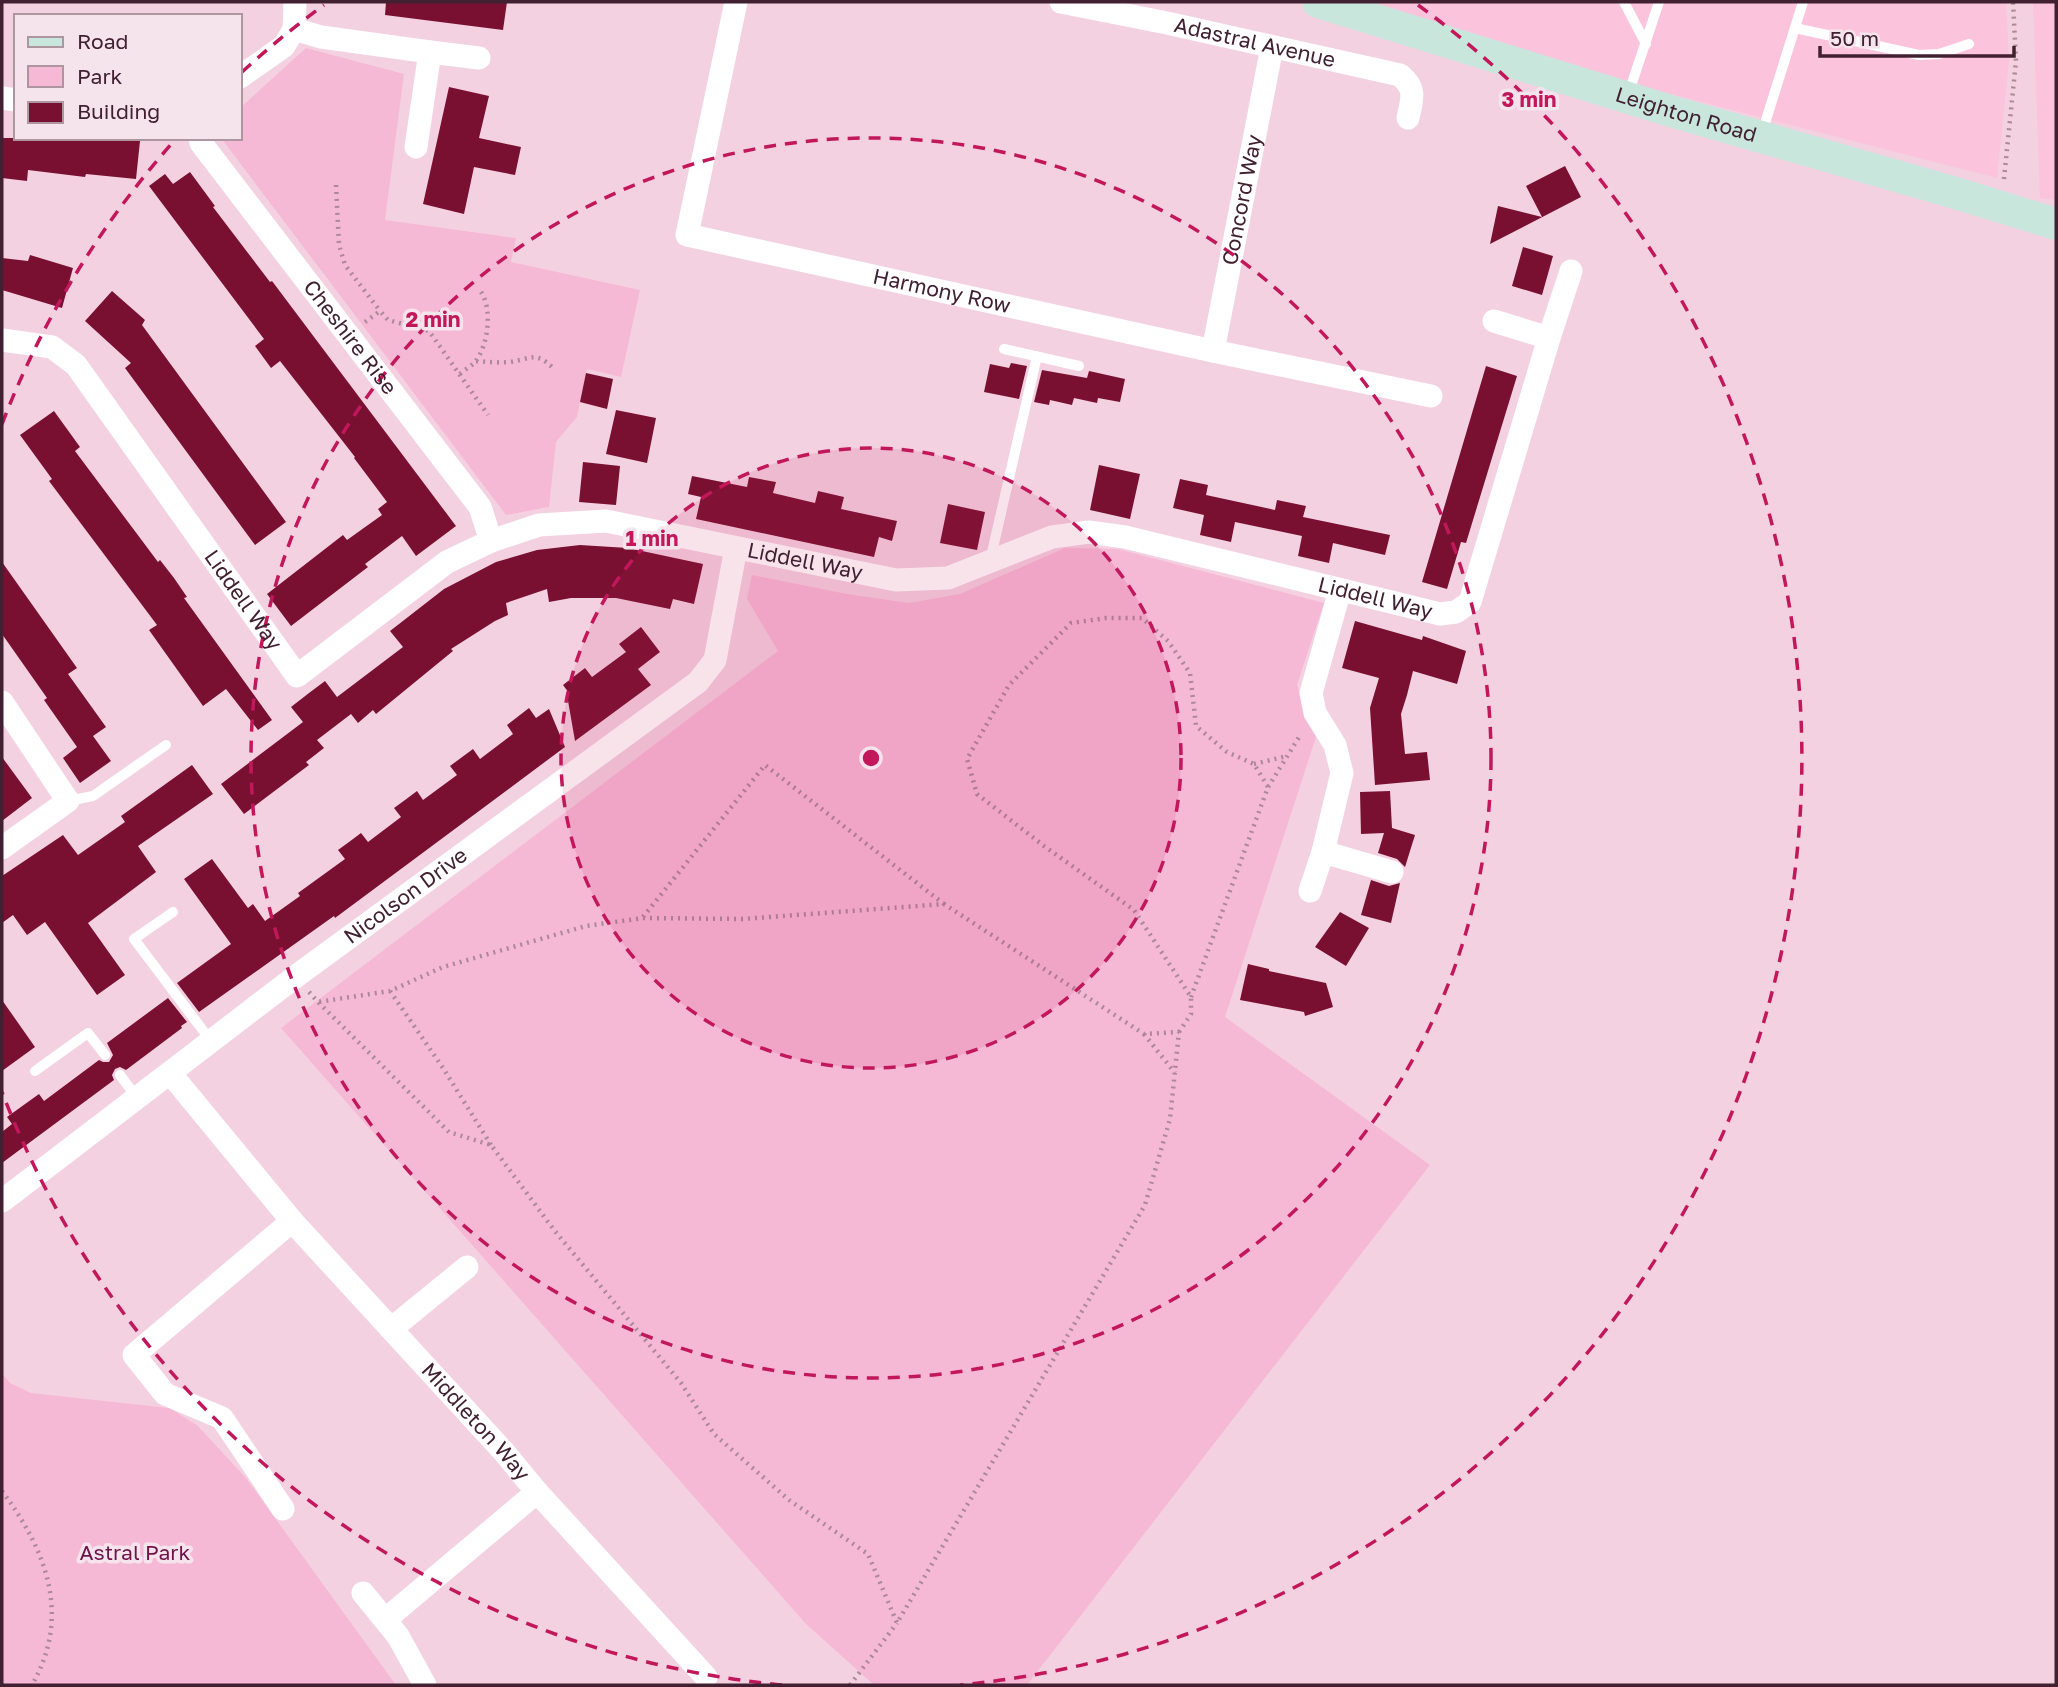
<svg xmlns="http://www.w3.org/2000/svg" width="2058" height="1687" viewBox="0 0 2058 1687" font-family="'Golos Text',sans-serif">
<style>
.built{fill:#fbc3dc}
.green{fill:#f6b9d5}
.building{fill:#791032}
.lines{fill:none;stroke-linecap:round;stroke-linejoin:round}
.path{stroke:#ab8999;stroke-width:4.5;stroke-dasharray:2 5;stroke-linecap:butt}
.lane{stroke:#fff;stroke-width:10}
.street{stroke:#fff;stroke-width:23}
.secondary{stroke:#c8e6dc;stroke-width:32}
.ring{fill:none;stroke:#c2185b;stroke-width:3.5;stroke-dasharray:12 9}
.labels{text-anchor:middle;stroke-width:7;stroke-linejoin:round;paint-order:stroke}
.street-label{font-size:21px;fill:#412131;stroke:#f6e4ec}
.park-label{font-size:21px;fill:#6e144a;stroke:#f6e4ec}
.centre{fill:#c2185b;stroke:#f6e4ec;stroke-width:3.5}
.ring-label{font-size:21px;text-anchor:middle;font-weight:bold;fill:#c2185b;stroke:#f6e4ec;stroke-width:7;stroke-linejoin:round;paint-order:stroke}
</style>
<rect width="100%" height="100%" fill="#f4d1e1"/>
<path class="built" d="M1312,2H2006L2009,61L1997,178Z
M2033,2H2056V200L2040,198Z"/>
<path class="green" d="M306,48L404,74L385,220L516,238L511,262L640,290L621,377L587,369L577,417L556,442L549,507L506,515L221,138H240V108Z
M1065,548L1118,549L1324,603L1297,685L1316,737L1225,1017L1430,1165L1027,1685H874L806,1624L281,1028L778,651L747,599L752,575L847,594L909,603L960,594Z
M2,1373L10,1383L31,1393L169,1408L197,1425L246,1478L396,1685H2Z"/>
<path class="building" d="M386,2H507L503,30L385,15Z
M449,87L489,96L479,138L521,147L515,175L474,167L464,214L423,204Z
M2,138H111L140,141L136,179L86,174L85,177L28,170L27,181L2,178Z
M1565,166L1581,197L1490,244L1498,206L1542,217L1526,186Z
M190,172L215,206L213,207L270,282L272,281L456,526L416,556L402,536L365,564L368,567L291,626L267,594L343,535L347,540L382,515L378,509L387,502L354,458L355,457L280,361L271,368L255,346L264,339L149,186L165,174L173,184Z
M1523,247L1553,256L1542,295L1512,286Z
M30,255L73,268L62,308L2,290V258L28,261Z
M112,291L145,320L142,325L286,522L255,545L125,368L131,363L85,321Z
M1011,363L1027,366L1019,399L984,392L990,364L1009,368Z
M1486,366L1517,376L1466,543L1461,542L1447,589L1422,582Z
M1042,370L1087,378L1089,371L1125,379L1120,402L1098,398L1097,403L1074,398L1072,405L1050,400L1049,405L1034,402Z
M586,373L613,379L607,409L580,402Z
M616,410L656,418L647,463L606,454Z
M54,411L80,447L75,451L158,562L160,560L174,578L187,597L184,598L272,720L258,730L226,689L203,706L149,630L157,625L49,481L52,479L20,435Z
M583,462L620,466L616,505L579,502Z
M1099,465L1140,474L1130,519L1090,510Z
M692,476L747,487L749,477L776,482L773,493L815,503L818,491L844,497L841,509L897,521L892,541L879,537L874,557L696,519L701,497L688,494Z
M1180,479L1208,485L1206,495L1275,510L1277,500L1306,506L1303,517L1390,535L1385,555L1333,543L1329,563L1298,556L1302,536L1235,522L1231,542L1200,535L1204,515L1173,508Z
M948,504L985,512L977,550L940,543Z
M580,545L628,548L703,564L694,604L673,599L670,609L616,598H571L549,602L547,589L506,603L508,615L495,621L451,649L453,651L376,714L373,710L358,723L351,714L317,740L324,748L306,762L309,765L244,814L221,784L303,722L291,707L309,693L325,681L337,697L403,647L390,631L444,589L496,562L537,550Z
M2,562L77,668L68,674L106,727L93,736L111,761L80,783L63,758L77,747L44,700L47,698L2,634Z
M1355,621L1422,640L1423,636L1466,651L1457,684L1413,671L1407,695L1401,714L1405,754L1427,752L1430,780L1375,785L1370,708L1379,678L1342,668Z
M641,627L660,652L638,669L651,685L575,741L567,695L569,693L563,685L585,668L592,677L626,652L619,644Z
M529,708L536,718L549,709L565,747L335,918L334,916L199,1012L177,983L231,944L184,879L212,859L248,908L253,904L265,921L300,896L298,893L345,859L338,850L349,842L361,833L368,842L401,817L394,808L405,800L417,791L423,800L457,775L450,766L473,749L480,759L513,734L507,725Z
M2,757L32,798L2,821Z
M192,765L213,794L138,846L156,872L88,923L125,975L97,995L45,922L27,935L13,915L2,923V876L63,835L78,855L125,822L121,816Z
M1390,791L1392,828L1415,835L1405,867L1397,859L1378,853L1384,833L1361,834L1360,792Z
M1371,880L1389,886L1400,883L1391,923L1361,915Z
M1340,912L1369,928L1346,966L1315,947Z
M1248,964L1269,969V971L1326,983L1333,1007L1305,1016L1304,1012L1240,1000Z
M168,998L187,1022L181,1026L182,1028L126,1070L120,1067L115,1069L112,1075L114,1080L2,1163V1132L12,1124L7,1117L39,1094L44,1101L99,1060L103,1062H109L113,1055L107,1043Z
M2,1000L35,1047L2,1071Z"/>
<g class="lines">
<path class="path" d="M2004,179L2016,61L2013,2
M336,185L339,245L345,265L380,311
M365,322L380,311L388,320L429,331L488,415
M476,361C488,362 499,363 510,362C530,359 535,351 552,367
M460,374C464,370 470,367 474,363C488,348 493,309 481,292
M1254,764L1287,756
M1268,787L1301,734
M643,917L765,765L944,904
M390,991L443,1068L491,1145
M309,992L318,1002L449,1132L491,1145L554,1230L681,1383L714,1434L789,1500L868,1554L897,1623L1145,1205L1170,1119L1179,1032L1144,1034L944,904L743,919L643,918L586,926L443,967L390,991L318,1002
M1179,1032L1191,1014V997L1134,910L1044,846L977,794L967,759L1009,685L1071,623L1106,618H1142L1168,641L1190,673L1196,726L1227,752L1254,764L1268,787L1191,997
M1144,1034L1175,1073
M2,1491C46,1550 72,1615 32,1685
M850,1685L897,1623"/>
<path class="lane" d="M1624,2L1646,44
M1795,28L1919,55L1939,54L1969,44
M1628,95L1659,2
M1761,136L1803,2
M1004,349L1079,366
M990,561L1037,356
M68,801L93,796L166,745
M173,912L134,939L211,1041
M35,1071L88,1033L105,1055
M120,1075L137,1098"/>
<g class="street">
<path id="s1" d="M736,2L687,235L1213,351L1431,396"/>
<path id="s2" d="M1061,2L1167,23L1400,75C1417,89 1412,99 1408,118"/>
<path d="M294,29L321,37L430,52L416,147"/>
<path d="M430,52L479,58"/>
<path d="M240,77L284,46L294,29L295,2"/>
<path d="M2,98L16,100"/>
<path id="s3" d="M200,138L201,143L480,507L491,541"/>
<path d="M1549,338L1571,271"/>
<path id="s4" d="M2,340L52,347L76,365L297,676L447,562L491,541L539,525L606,521L896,580L948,578L1052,537L1089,532L1125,537L1440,614L1456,612L1470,602L1549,338L1494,321"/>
<path id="s5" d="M1213,351L1272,47"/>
<path d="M2,702L68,801L2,848"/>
<path d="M1323,852L1392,872"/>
<path d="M1310,891L1323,852L1342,773L1335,745L1315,713L1311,693L1340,590"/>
<path id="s6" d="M170,1073L292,1221L504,1452L537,1492L386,1619"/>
<path id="s7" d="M2,1201L295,977L698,682L715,660L736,548"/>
<path d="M391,1329L467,1267"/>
<path d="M537,1492L706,1677"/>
<path d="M283,1509L222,1418L165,1394L134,1355L292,1221"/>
<path d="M363,1593L398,1636L425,1685"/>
</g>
<path class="secondary" id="s8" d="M1318,2L1674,112L1959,194L2056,224"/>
</g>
<circle cx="871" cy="758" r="310" fill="#c2185b" fill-opacity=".12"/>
<g class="ring">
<circle cx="871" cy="758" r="310"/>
<circle cx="871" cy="758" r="620"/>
<path d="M782 1685A931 931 0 0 1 2 1092M2 424A931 931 0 0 1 174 141M242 72A931 931 0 0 1 324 5M1418 5A931 931 0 0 1 960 1685"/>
</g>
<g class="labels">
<g class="street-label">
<text dy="7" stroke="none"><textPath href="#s2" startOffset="198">Adastral Avenue</textPath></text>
<text dy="7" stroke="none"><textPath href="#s8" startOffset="385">Leighton Road</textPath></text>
<text dy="7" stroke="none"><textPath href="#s5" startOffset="154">Concord Way</textPath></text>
<text dy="7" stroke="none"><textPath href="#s1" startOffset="499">Harmony Row</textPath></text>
<text dy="7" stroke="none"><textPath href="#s3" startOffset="250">Cheshire Rise</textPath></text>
<text dy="7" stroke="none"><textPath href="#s4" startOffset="1020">Liddell Way</textPath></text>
<text dy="7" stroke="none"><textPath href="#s4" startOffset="1608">Liddell Way</textPath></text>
<text dy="7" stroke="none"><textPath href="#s4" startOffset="369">Liddell Way</textPath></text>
<text dy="7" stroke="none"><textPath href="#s7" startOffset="506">Nicolson Drive</textPath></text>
<text dy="7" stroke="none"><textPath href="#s6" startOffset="464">Middleton Way</textPath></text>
</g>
<g class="park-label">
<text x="135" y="1560">Astral Park</text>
</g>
</g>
<circle cx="871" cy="758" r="10" class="centre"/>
<g class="ring-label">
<text x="1529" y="107">3 min</text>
<text x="433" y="327">2 min</text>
<text x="652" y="546">1 min</text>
</g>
<rect width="2058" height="1687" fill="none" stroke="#412131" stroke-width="7"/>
<rect x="14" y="14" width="228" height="126" fill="#f6e4ec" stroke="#ae96a1" stroke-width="2"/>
<rect x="28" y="37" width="35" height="10" fill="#c8e6dc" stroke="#ae96a1" stroke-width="2"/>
<text x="77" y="49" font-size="21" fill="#412131">Road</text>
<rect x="28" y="66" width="35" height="21" fill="#f6b9d5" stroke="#ae96a1" stroke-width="2"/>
<text x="77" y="84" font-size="21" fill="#412131">Park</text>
<rect x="28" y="102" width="35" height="21" fill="#791032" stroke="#ae96a1" stroke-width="2"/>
<text x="77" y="119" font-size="21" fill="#412131">Building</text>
<path d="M1820 46v10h194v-10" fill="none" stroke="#412131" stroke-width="3.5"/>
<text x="1830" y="46" font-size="21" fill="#412131" stroke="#f6e4ec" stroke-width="5" paint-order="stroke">50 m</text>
</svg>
